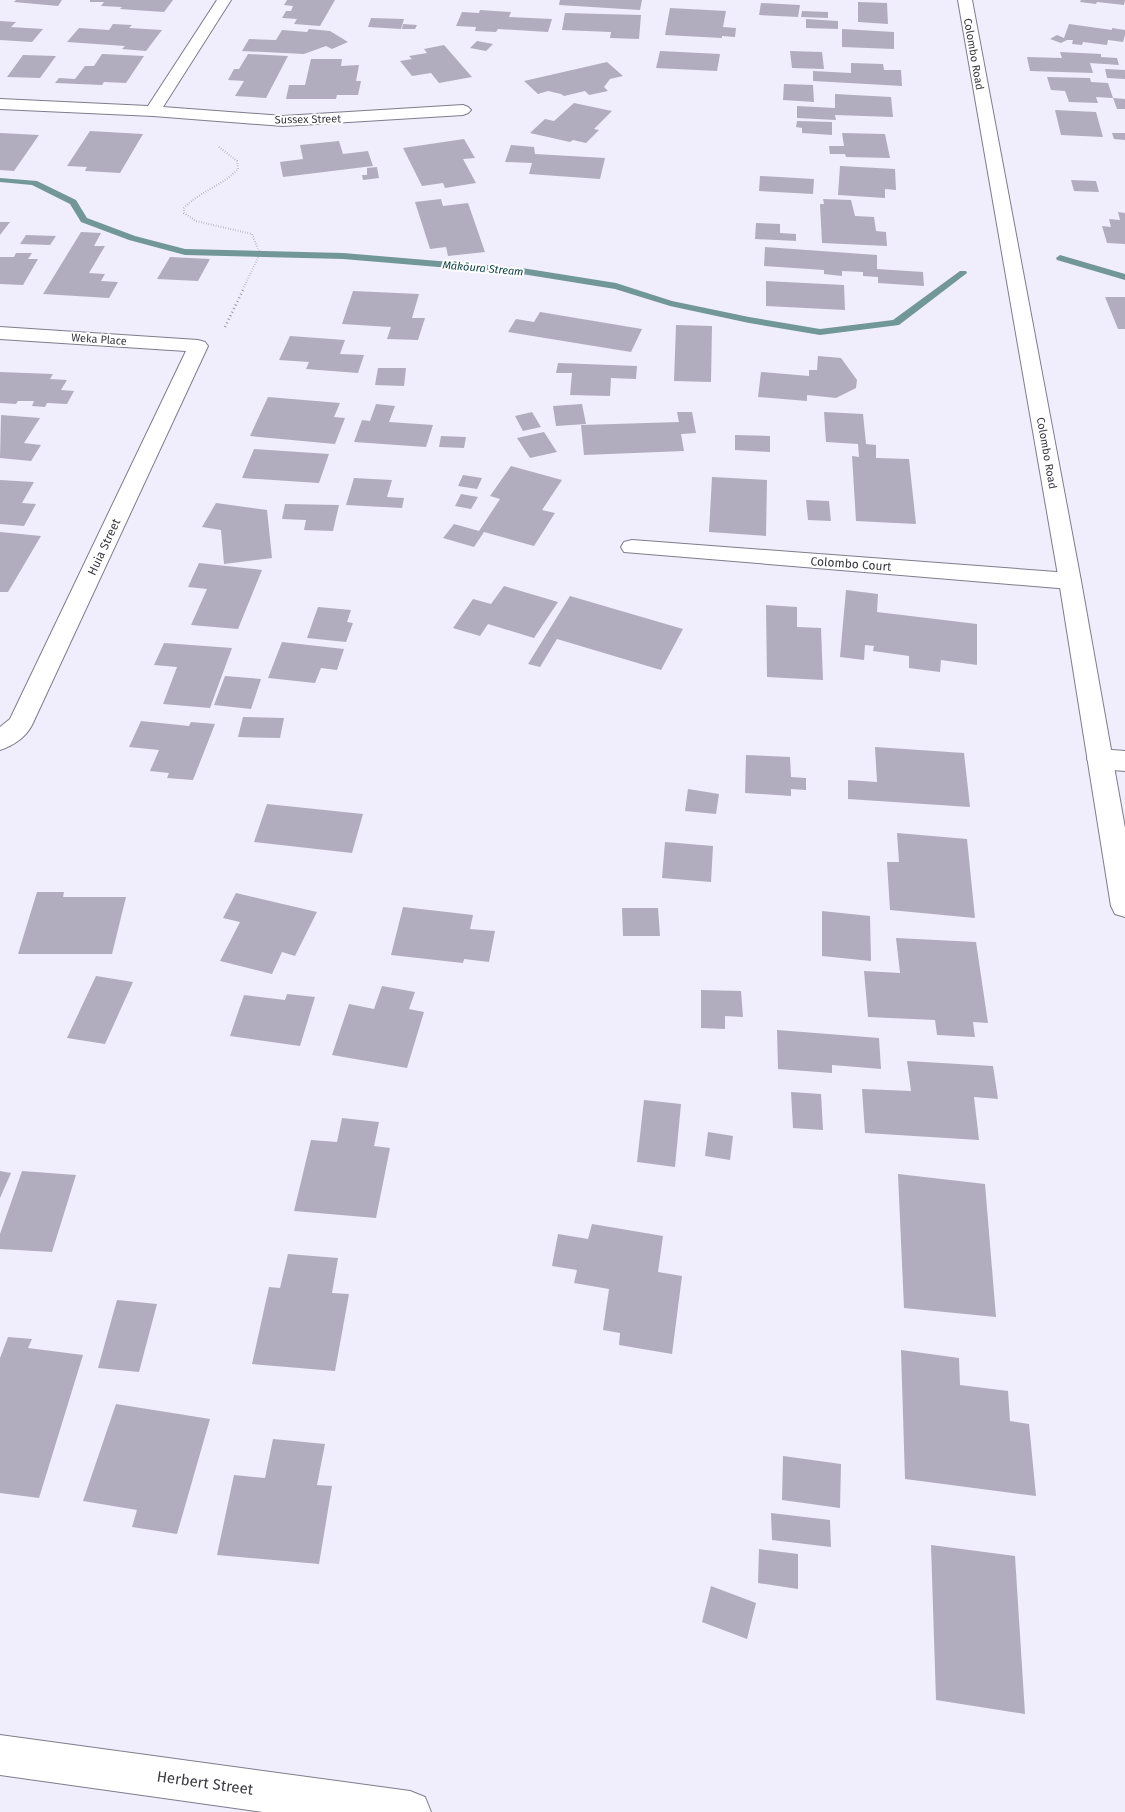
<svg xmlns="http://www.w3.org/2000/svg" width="1125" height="1812" viewBox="0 0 1125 1812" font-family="'Fira Sans',sans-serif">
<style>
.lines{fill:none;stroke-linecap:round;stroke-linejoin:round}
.stream{fill:#719799;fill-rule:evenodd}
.building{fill:#b2adbe}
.minor-casing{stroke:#7f7c8c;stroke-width:2}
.tertiary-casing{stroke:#7f7c8c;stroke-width:2}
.path-far1{stroke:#9997a3;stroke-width:2;stroke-dasharray:0.5 2;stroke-linecap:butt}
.path{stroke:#9997a3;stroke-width:2.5;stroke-dasharray:1 3;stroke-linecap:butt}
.minor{fill:#fff;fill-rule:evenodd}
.tertiary{fill:#fff;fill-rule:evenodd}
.labels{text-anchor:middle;stroke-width:4;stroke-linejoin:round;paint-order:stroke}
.far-street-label{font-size:11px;fill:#3a3940;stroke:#fff}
.far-water-label{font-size:11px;font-style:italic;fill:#144;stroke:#fff}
.street-label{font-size:12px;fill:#3a3940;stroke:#fff}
.near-street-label{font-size:15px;fill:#3a3940;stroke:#fff}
</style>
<rect width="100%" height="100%" fill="#f0edfc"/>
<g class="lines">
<path class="stream" d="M0,178L37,181L76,200L87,218L135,236L185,249L343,253L522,268L616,283L672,301L749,317L820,329L893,320L960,271H966L967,273L899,325L820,335L749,323L670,306L615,289L522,274L343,259L185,255L129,240L81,222L70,204L32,185L0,182Z
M1060,255L1125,274V280L1057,260L1056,258Z"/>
</g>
<path class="building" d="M16,0H62L58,6L14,2Z
M90,0H173L164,12L120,9L122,7L101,6L104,2H90Z
M287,0H335L320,26L294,24L297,19L282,18L286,11H291L293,6L284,5Z
M560,0H642L640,10L559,5Z
M1081,0H1125L1124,5L1097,2L1096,4L1080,2Z
M858,2L887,3L888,24L858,22Z
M761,3L800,5L798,17L759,15Z
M670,8L726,11L723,27L736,28L735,37L722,36V38L665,35Z
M480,10L511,12L509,17L552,19L548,32L498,29L496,32L475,31L476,27L456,26L462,12L479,13Z
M802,11L828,12V18L801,17Z
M565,13L641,15L639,39L610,38L611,32L562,30Z
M371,18L404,19L401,29L368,27Z
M806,19L838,21V29L806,28Z
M0,21L16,22L11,27L43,29L32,42L0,40Z
M113,24L132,25L129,28L162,30L146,51L122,49L125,46L67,42L79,28L109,30Z
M403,24L417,25L415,29H402Z
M1069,24L1112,30V28L1125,30V35L1123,42L1108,40L1107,45L1083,42L1082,45L1072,44L1073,40H1067L1061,43L1050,39L1057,35L1064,38Z
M309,29L330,31L348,42L332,49L326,46L304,54L242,51L249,39L276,40L282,30L307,32Z
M842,29L894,32V49L842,47Z
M477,41L493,44L486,51L470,48Z
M444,45L472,77L439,83L431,73L412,76L400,61L412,59L409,56L427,53L424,49Z
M660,51L720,54L717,71L656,68Z
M790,51L822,52L824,69L792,68Z
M1060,52L1101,54V57L1117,58L1119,65L1090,63L1093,73L1030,71L1027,57L1062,58Z
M102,54L144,56L126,83L104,82L102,85L55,83L59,78L75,79L85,66H94Z
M248,54L288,56L266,98L235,96L244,81L228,80L234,69H239Z
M23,55L56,56L40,78L7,77Z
M311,59H342L341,66L359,65L356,81H361L358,95H337L336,99H286L289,85H305Z
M607,62L623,76L610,79L604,87L608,91L589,95L585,91L564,96L561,94L548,91L538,94L524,81Z
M851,63L883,64L884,70H901L902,86L813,81V71L851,73Z
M1105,69L1125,70V79L1107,78Z
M1047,77L1090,78L1091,82L1108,83L1113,98L1096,97L1098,103L1069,102L1065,91L1051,90Z
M784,84L813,85L814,102L783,100Z
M835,94L891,97L893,117L835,115L836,120L797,118V106L835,108Z
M1113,98L1125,99V109H1117Z
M574,103L612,111L594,129L599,130L586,143L573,140L570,142L530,133L545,119L554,121Z
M1055,110L1096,112L1103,137L1061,135Z
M797,121L832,122V135L802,133V128L796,127Z
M90,131L143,134L120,173L85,171L87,167L67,166Z
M0,133L39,135L14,171L0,170Z
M842,133L885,134L890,158L846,157L845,154H830L829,146H844Z
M1112,133H1125V140L1114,139Z
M464,139L475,158L463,159L476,183L445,188L443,183L422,186L403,148Z
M339,141L343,154L368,151L373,166L283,177L280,162L303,159L300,145Z
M511,145L534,147L535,154L605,158L600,179L529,174L532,163L505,162Z
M840,166L895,169L896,190L885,189V198L838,195Z
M377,167L379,178L363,180L362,175H367V168Z
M760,176L814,179L813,194L759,191Z
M1071,180L1096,181L1099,192L1074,191Z
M441,199L443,206L468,203L485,252L448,256L446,247L430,249L415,202Z
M823,199L851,200L855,216L874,217L876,231L886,232L887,246L822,243L820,204H824Z
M1118,212L1125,213V244L1107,243L1102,226L1111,227L1109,219L1120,220Z
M0,222H10L0,235Z
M756,223L780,224V233L796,234V241L755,239Z
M81,232L101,233L94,246H105L89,273L105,274L101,281L118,282L109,298L43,294Z
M26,235L56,236L50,245L20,244Z
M765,247L877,255V269L923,272L924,286L878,283V277L863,276V272L842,271V276L824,274V270L764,266Z
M16,253H32L28,259H38L23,285L0,284V257H14Z
M170,257L210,259L198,281L157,279Z
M766,281L844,285L845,310L766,306Z
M353,291L419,294L412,318H425L418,340L387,339L391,327L342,324Z
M1105,297H1125V329H1118Z
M540,312L642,329L631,352L508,332L516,319L534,322Z
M676,325L712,326L711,382L674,381Z
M290,336L345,340L340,354L364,355L358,373L306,369L309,362L279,360Z
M818,356L841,358L857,380L856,388L836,398L807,395V401L758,397L761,372L809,376V370H817Z
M558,363L637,366L636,379L611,378L610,396L570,395L572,373H556Z
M378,368H406L404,386L375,385Z
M0,372L53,374L50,379L67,380L61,390L74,391L67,404L47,403L45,407L32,406L34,401H18L16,404L0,403Z
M268,397L340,403L334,417L345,418L335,444L250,436Z
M376,404L395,406L389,422L433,425L426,447L354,442L362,420L370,421Z
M582,404L586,424L556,426L553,406Z
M532,412L541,427L523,431L515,416Z
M677,412H692L696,433L681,434L684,451L584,455L581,425L679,422Z
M824,412L863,414L866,444L876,445V458L909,459L916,524L856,521L852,456L859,457L858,444L826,442Z
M1,415L40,418L24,443L41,445L31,461L0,458Z
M544,432L557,452L530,458L517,438Z
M735,435L770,436V452L735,450Z
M441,436L466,437L464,448L439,447Z
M254,449L329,454L319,483L242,478Z
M511,466L562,480L542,510L555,513L534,546L484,532L474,547L443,538L454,524L479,531L500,499L490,496Z
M463,475L482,478L477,489L458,486Z
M712,477L767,480L766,536L709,532Z
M354,478L392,480L387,497L404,498L402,508L346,505Z
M0,480L34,482L22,503L36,504L24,526L0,524Z
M461,494L478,497L471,509L455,506Z
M806,500L829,501L831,521L808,520Z
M216,503L267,510L272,558L224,564L221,530L202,527Z
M285,504L339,505L333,531L304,530L306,520L282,519Z
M0,532L41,536L8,592H0Z
M199,563L262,570L238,629L191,625L207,589L188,587Z
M504,586L558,602L534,638L488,624L480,636L453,628L473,599L491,604Z
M846,590L878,594L877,612L977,624V665L941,660L940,672L909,668V656L873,651L874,646L865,645L864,660L840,657Z
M570,596L683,629L661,670L557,639L540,667L528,664Z
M766,605L797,607V627L821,628L823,680L767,677Z
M318,607L351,610L347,622L353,623L346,642L307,638Z
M282,642L344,649L337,670L321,668L315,683L268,678Z
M164,643L232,648L210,708L163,704L177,667L154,665Z
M225,676L261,679L251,709L214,705Z
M243,717L284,718L280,738L238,737Z
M141,721L189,726L191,722L215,724L193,780L167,778L169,773L150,771L159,750L129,747Z
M875,747L964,753L970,807L848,799V780L877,782Z
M746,755L790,757L791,777L806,778V790L791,789V796L745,793Z
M688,789L719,794L716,814L685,811Z
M267,804L363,814L352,853L254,842Z
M897,833L967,839L975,918L890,910L887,862H899Z
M665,842L713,846L711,882L662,878Z
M37,892H64L63,897H126L112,954H18Z
M236,893L317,912L295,956L282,952L272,974L220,961L240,922L223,918Z
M403,907L473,915L470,929L495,931L489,962L464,959L463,963L391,955Z
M622,908H658L660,936H623Z
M822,911L870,916L871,961L822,956Z
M896,938L976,942L988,1023L973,1022L975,1037L937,1035L935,1020L868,1017L864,971L900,973Z
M96,976L133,982L105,1044L67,1038Z
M382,986L415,992L409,1009L424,1012L407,1068L332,1055L349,1004L374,1009Z
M701,990L741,991L743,1017L725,1016V1029L701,1028Z
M287,994L315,997L300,1046L230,1036L244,995L285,1000Z
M777,1030L879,1038L881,1069L832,1065V1073L778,1069Z
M907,1061L993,1066L998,1099L974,1097L979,1140L865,1133L862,1089L911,1091Z
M791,1092L821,1094L823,1130L793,1128Z
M644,1100L681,1104L675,1167L637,1162Z
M342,1118L379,1122L374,1146L390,1148L376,1218L294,1211L311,1140L337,1142Z
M708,1132L733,1136L730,1160L705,1156Z
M0,1171L11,1173L0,1198Z
M22,1171L76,1175L52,1252L0,1249V1234Z
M898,1174L985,1184L996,1317L904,1308Z
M592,1224L663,1236L658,1272L682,1276L672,1354L619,1345L620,1333L603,1330L609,1289L574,1283L577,1270L552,1266L558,1234L588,1239Z
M288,1254L338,1258L332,1293L349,1294L335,1371L252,1364L269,1287L280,1288Z
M117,1300L157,1304L139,1372L98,1368Z
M8,1337L32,1339L28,1348L83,1355L39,1498L0,1493V1358Z
M901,1350L959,1358L960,1385L1008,1391L1010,1421L1029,1424L1036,1496L905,1479Z
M116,1404L210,1419L177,1534L132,1527L137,1510L83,1501Z
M273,1439L325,1444L317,1485L332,1486L319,1564L217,1555L234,1475L265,1478Z
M783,1456L841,1464L840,1508L782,1500Z
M771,1513L830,1520L831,1547L772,1540Z
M931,1545L1015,1556L1025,1714L936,1700Z
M759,1549L798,1554V1589L758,1583Z
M711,1586L756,1603L747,1639L702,1622Z"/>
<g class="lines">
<defs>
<path id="minor" d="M217,0H231L163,107L283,116L463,105L468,107L471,110L468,113L463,115L283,126L153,116L0,109V99L148,106Z
M0,327L198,340L205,342L208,346L32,725C26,737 13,746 0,750V727L10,719L186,351L0,339Z
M632,540L1070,573L1078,576L1081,581L1078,586L1070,589L624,552L621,547L624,542Z
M1100,749L1125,751V771L1100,769L1091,766L1087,759L1091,752Z
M0,1735L410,1791L425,1797L431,1812H263L0,1775Z"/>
<path id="tertiary" d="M958,0H972L1081,581L1125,828V917L1115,914L1111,906L1059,581Z"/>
</defs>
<use href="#minor" class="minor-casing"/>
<use href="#tertiary" class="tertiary-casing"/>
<path class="path-far1" d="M219,147L237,161L238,169C222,186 200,191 184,208V213L196,221L252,234L260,254L243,289"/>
<path class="path" d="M225,327L244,288"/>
<use href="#minor" class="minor"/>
<use href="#tertiary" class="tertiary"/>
</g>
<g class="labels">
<g class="far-street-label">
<text transform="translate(974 54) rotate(80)" y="4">Colombo Road</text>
<text transform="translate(308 119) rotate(-1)" y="4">Sussex Street</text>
<text transform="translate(99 339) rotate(4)" y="4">Weka Place</text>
<text transform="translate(1047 453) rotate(80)" y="4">Colombo Road</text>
</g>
<g class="far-water-label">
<text transform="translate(483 268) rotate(5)" y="4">Mākōura Stream</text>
</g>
<g class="street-label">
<text transform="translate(104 547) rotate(-65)" y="4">Huia Street</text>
<text transform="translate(851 564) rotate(4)" y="4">Colombo Court</text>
</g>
<g class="near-street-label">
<text transform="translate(205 1783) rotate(8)" y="5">Herbert Street</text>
</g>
</g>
</svg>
